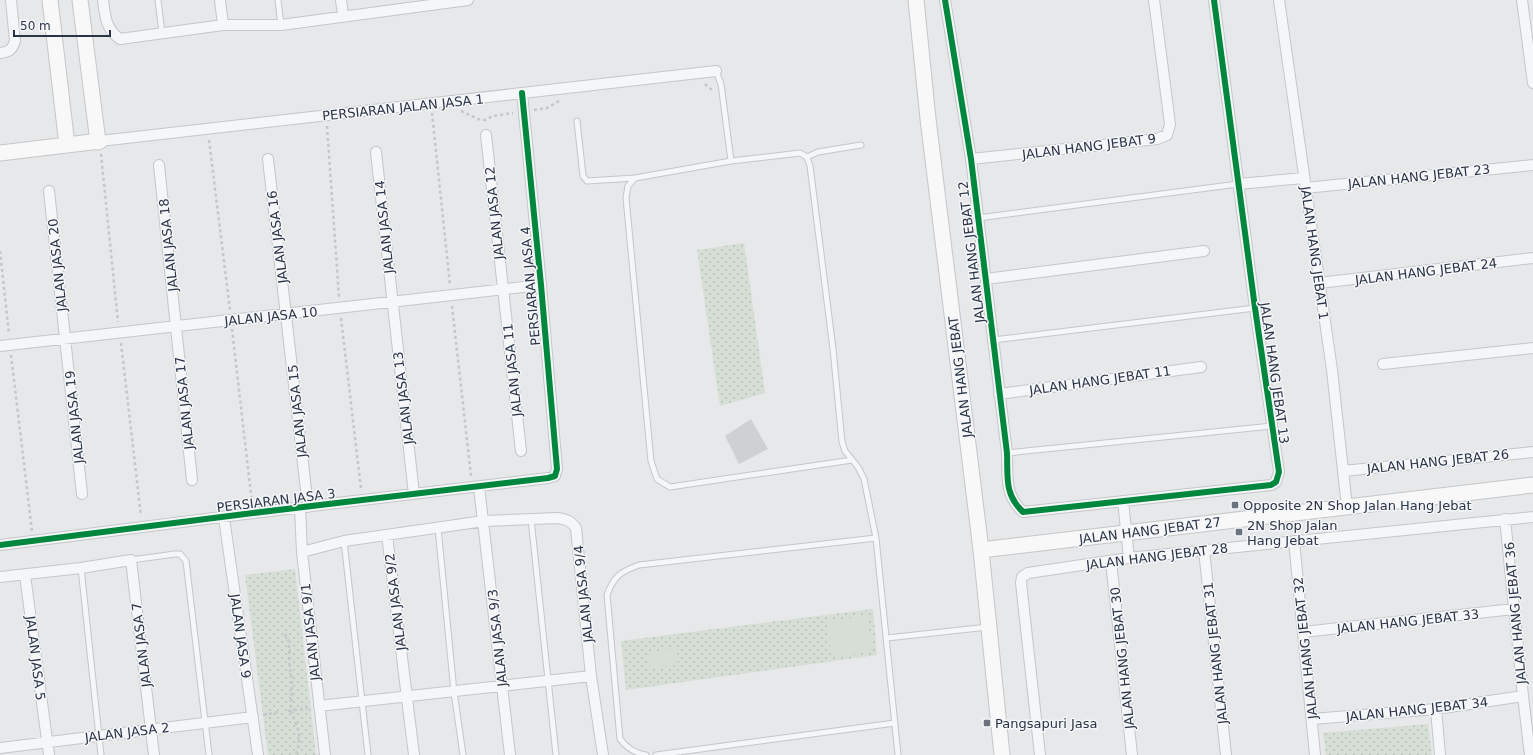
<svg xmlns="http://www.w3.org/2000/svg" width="1533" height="755" viewBox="0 0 1533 755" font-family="'DejaVu Sans',sans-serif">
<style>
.grass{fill:url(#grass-dots)}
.pitch{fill:#d6ded6}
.building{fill:#ced0d3}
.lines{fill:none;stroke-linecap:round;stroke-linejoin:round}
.lane-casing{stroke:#c4c6c8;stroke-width:7}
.street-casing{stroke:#c4c6c8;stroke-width:12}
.secondary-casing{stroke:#c4c6c8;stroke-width:17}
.path{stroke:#c5c6ca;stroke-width:2.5;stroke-dasharray:3 3;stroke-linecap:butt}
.lane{stroke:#f5f6f7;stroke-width:5}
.street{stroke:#f5f6f7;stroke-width:10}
.secondary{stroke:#f8f8f8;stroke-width:15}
.cycleway-casing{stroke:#f4f6f9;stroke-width:8}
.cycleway{stroke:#00873e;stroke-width:6}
.poi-dot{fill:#6c737f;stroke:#f4f6f9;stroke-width:1.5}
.labels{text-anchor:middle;stroke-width:3;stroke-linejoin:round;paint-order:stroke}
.street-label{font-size:13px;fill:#2b3445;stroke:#f4f6f9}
.poi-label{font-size:13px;fill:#2b3445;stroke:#f4f6f9;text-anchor:start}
</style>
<defs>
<pattern id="grass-dots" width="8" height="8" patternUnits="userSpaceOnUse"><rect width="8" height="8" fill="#d6ded6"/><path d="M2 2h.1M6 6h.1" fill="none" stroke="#b8bfb9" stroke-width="1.8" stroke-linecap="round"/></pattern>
</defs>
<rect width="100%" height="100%" fill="#e6e8ea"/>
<path class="grass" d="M744,243L765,393L720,406L697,250Z
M295,569L316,755H268L245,575Z
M873,609L877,655L626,690L621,641Z
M1428,724L1432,755H1326L1323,733Z"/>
<path class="pitch" d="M867,616L873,652L831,657L828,621Z
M677,648L678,665L650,668L649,652Z"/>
<path class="building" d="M751,419L768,449L739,464L725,436Z"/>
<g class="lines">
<defs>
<path id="lane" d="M158,0L162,33
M278,0L281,25
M716,71L721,84L731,161
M577,121L583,176L587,181L635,178L731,161L800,153L807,157L810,166L833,349L842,442L845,451L858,467L864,479L876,538L898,755
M807,157L818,152L861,145
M635,178L628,186L626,198L651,461L657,479L670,487L852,460
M978,218L1238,184
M993,340L1255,308
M1007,453L1272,426
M531,519L556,755
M438,528L454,692L463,755
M344,541L368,755
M131,560L175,554H180L186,561L209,755
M81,568L101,755
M887,638L988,627
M646,755C634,753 627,748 620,739L607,595C614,576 620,572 639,565L876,538
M656,755L895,723"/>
<path id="street" d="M103,0C105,17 106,29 120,39L223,25H281L468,0
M220,0L223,25
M341,0L343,15
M945,0L971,159L1007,453C1008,477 1004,494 1023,512L1271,485L1276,482L1279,472L1255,308L1214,0
M1279,0L1332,370L1347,507
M1522,0L1533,83
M0,53C9,52 12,50 15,41L11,0
M486,135L521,451
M100,141L716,71
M376,152L414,494
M268,159L308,507
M971,159L1157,139L1167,135L1170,124L1154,0
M159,165L192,480
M1238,184L1304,178
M1305,188L1533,165
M49,191L82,494
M986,279L1204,251
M1319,283L1533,258
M0,346L541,285
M1383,364L1533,348
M999,394L1201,367
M1343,471L1533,452
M479,487L510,755
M1123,501L1129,558
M300,508L302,552L325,755
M224,518L258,755
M1505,519L1523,696L1530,755
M387,535L414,755
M1294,541L1315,755
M0,545L253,513L548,478L555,476L557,469L541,285L522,93
M1204,550L1226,755
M302,552L344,541L484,521L557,518C566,519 571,521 576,528L591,676L603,755
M1111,561L1132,755
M25,575L49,755
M0,577L81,568L131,560L154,755
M1303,632L1514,609
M319,706L591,676
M1436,709L1440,755
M1312,719L1436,709L1523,696
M0,748L253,717
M1040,755L1021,583L1022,577L1028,573L1129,558L1533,517"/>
<path id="secondary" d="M50,0L67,145
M80,0L98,142
M916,0L928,119L981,550L1002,755
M0,153L100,141
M981,550L1533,485"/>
</defs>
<use href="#lane" class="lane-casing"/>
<use href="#street" class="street-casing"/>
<use href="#secondary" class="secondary-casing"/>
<path class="path" d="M705,84L713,91
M534,110L547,108L559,101
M461,111L478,119L485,120L493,116L513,113
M432,113L450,285
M327,126L339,297
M209,140L230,310
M101,154L118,322
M0,251L9,334
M452,306L471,476
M341,318L361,489
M232,329L252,503
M121,343L141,516
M11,355L32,531
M285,634L289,642V661L292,681L291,710L299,732V744L296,755
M288,711L308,708
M263,715L279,712"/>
<use href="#lane" class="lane"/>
<use href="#street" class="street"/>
<use href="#secondary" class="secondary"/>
<defs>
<path id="cycleway" d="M945,0L971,159L1007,453C1008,477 1004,494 1023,512L1271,485L1276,482L1279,472L1255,308L1214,0
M0,545L253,513L548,478L555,476L557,469L541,285L522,93"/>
</defs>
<use href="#cycleway" class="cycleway-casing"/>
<use href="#cycleway" class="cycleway"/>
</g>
<g class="poi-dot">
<rect x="1231" y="501" width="8" height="8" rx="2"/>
<rect x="1235" y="528" width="8" height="8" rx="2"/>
<rect x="983" y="719" width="8" height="8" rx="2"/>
</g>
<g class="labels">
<g class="street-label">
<text transform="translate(403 107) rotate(-6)" y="5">PERSIARAN JALAN JASA 1</text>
<text transform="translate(1089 146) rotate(-7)" y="5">JALAN HANG JEBAT 9</text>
<text transform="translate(1419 176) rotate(-6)" y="5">JALAN HANG JEBAT 23</text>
<text transform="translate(494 213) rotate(-96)" y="5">JALAN JASA 12</text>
<text transform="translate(384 227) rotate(-96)" y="5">JALAN JASA 14</text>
<text transform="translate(277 237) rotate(-97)" y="5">JALAN JASA 16</text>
<text transform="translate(168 245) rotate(-96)" y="5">JALAN JASA 18</text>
<text transform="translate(971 252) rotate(-97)" y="5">JALAN HANG JEBAT 12</text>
<text transform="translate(1315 253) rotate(82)" y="5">JALAN HANG JEBAT 1</text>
<text transform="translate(57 265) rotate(-96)" y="5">JALAN JASA 20</text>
<text transform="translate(1426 271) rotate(-7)" y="5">JALAN HANG JEBAT 24</text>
<text transform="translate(530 286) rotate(-95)" y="5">PERSIARAN JASA 4</text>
<text transform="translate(271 316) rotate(-6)" y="5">JALAN JASA 10</text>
<text transform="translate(512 370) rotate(-96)" y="5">JALAN JASA 11</text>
<text transform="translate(1275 373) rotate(82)" y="5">JALAN HANG JEBAT 13</text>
<text transform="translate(960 377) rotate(-97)" y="5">JALAN HANG JEBAT</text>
<text transform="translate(1100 380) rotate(-8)" y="5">JALAN HANG JEBAT 11</text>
<text transform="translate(403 398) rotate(-97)" y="5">JALAN JASA 13</text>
<text transform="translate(184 403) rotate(-96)" y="5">JALAN JASA 17</text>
<text transform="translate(297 411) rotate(-96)" y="5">JALAN JASA 15</text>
<text transform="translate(74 417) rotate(-96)" y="5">JALAN JASA 19</text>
<text transform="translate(1438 461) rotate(-6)" y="5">JALAN HANG JEBAT 26</text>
<text transform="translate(276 500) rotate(-7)" y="5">PERSIARAN JASA 3</text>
<text transform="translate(1150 530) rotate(-7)" y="5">JALAN HANG JEBAT 27</text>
<text transform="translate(1157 556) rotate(-7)" y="5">JALAN HANG JEBAT 28</text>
<text transform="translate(583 594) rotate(-96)" y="5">JALAN JASA 9/4</text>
<text transform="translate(395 602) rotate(-97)" y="5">JALAN JASA 9/2</text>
<text transform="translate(1515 613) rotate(-95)" y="5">JALAN HANG JEBAT 36</text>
<text transform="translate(1408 621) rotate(-6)" y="5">JALAN HANG JEBAT 33</text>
<text transform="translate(310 632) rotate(-96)" y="5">JALAN JASA 9/1</text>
<text transform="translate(241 636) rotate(82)" y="5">JALAN JASA 9</text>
<text transform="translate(497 638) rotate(-96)" y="5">JALAN JASA 9/3</text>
<text transform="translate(141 645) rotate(-97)" y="5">JALAN JASA 7</text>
<text transform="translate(1305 648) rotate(-96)" y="5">JALAN HANG JEBAT 32</text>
<text transform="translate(1215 653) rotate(-96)" y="5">JALAN HANG JEBAT 31</text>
<text transform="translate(36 658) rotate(83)" y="5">JALAN JASA 5</text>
<text transform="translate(1122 658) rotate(-96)" y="5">JALAN HANG JEBAT 30</text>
<text transform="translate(1417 709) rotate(-6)" y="5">JALAN HANG JEBAT 34</text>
<text transform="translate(127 732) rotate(-7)" y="5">JALAN JASA 2</text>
</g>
<g class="poi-label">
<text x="1243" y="510">Opposite 2N Shop Jalan Hang Jebat</text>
<text x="1247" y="530">2N Shop Jalan<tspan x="1247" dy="15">Hang Jebat</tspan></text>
<text x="995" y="728">Pangsapuri Jasa</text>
</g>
</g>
<path d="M14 30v6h96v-6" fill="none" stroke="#2b3445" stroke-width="2"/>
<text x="20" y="30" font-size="12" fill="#2b3445" stroke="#f4f6f9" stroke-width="3" paint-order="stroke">50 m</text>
</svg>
